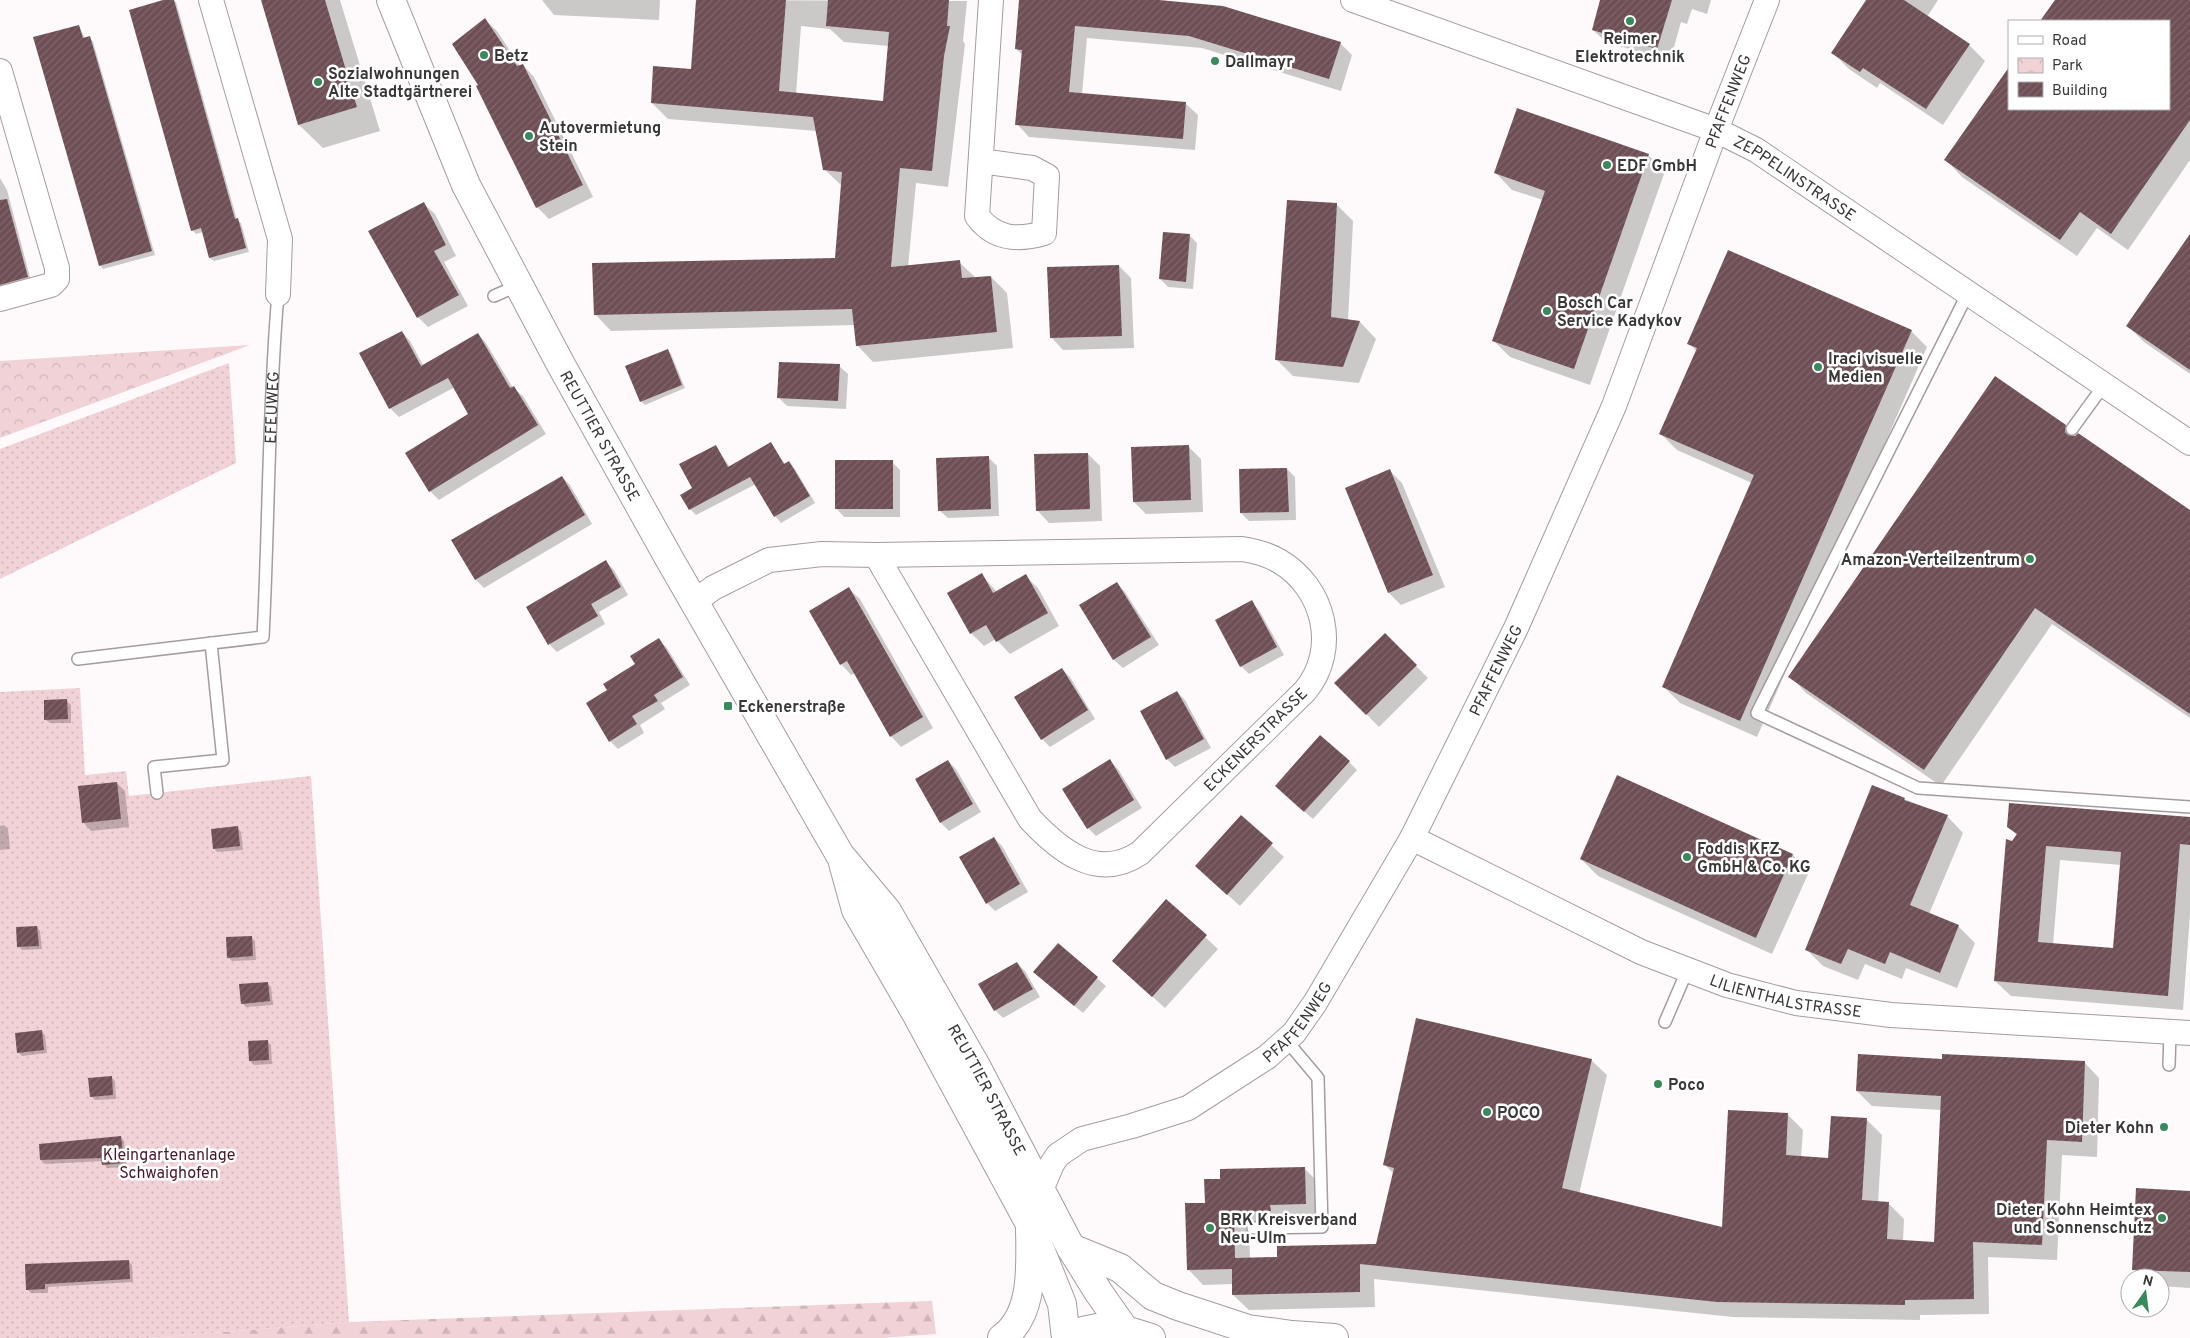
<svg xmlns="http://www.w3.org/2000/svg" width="2190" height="1338" viewBox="0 0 2190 1338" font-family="Overpass,sans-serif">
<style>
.grass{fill:url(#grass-dots)}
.forest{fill:url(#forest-firs)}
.park{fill:url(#park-crowns)}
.shadow{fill:#0003;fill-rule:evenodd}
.building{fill:url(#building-hatch);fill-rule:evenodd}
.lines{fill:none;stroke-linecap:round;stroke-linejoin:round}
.service-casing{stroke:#a49c9d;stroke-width:14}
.minor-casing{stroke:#a49c9d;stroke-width:26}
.secondary-casing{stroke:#a49c9d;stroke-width:30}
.primary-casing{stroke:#a49c9d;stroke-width:30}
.service{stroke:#fff;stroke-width:11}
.minor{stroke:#fff;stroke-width:24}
.secondary{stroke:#fff;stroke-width:28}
.primary{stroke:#fff;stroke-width:28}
.poi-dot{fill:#398a5b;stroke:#fff;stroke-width:2}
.labels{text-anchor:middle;stroke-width:5;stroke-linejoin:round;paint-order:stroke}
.poi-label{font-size:16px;font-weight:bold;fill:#3a3737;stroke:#fff;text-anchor:start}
.street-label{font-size:16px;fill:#3a3737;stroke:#fff}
.park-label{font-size:16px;fill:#481926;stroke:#fff}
</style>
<defs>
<pattern id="grass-dots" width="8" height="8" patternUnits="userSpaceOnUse" patternTransform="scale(1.25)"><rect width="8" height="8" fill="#f0d2d7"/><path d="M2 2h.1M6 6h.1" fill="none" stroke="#cfb5b9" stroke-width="1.8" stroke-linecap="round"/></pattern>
<pattern id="forest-firs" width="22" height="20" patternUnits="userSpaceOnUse" patternTransform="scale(1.25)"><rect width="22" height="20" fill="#f0d2d7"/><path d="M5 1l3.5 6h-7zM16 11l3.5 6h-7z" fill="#cfb5b9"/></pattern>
<pattern id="park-crowns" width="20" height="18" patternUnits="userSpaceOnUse" patternTransform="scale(1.25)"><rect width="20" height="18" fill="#f0d2d7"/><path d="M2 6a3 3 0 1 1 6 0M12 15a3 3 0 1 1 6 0" fill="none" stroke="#cfb5b9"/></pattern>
<pattern id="building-hatch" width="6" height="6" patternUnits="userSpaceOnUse" patternTransform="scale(1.25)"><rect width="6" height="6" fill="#6f4f56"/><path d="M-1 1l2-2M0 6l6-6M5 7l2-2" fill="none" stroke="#80666c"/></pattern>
</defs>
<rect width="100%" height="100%" fill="#fefafb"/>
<path class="grass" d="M229,363L236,463L0,579V449Z
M80,688L85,775L126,771L129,796L311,776L349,1322L148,1338H0V692Z"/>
<path class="forest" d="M932,1301L936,1334L882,1338H148L349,1322Z"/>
<path class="park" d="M250,345L0,438V361Z"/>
<path class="shadow" d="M168,0L176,2L237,220L241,223L249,252L214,261L210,258L203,232L196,234L192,230Z
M262,0H340L380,131L323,148L299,125Z
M542,0H660L659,20L554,15Z
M698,0L967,1L963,41L965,44L948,187L916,183L908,267L959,262L976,278L991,277L1007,293L1013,348L873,362L857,345L855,325L611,331L595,314L836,259L842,186L824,169L817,131L668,119L652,103L692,70ZM801,26L830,29L844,42L889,46L884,103L796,94Z
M1020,0H1147L1340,43L1352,55L1341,91L1202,48L1087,38L1082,94L1185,103L1198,115L1195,150L1029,137L1017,124L1023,55L1016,49Z
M1602,0H1711L1707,14L1692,9L1687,24L1681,22L1670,61L1606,42L1593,30Z
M1868,0H1938L1927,17L1969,45L1985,61L1943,125L1880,83L1877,88L1849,69L1833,53Z
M2056,0H2190V160L2128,250L2097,228L2077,256L1962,177L1946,160L2009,109H2169V21H2042Z
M485,20L497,31L520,66L523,65L534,77L593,197L549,219L537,207L480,86Z
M79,26L85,39L90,38L93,42L155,255L103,269L100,265Z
M1648,155L1665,171L1590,385L1510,357L1494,341L1543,200L1512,190L1496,173Z
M0,178L7,190L31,281L0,289Z
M424,204L435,214L456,256L444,262L468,306L428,327L418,317L370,232Z
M1336,204L1353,221L1348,321L1360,322L1376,339L1359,383L1293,376L1277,360Z
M1189,235L1197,243L1193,289L1168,287L1160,279Z
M2190,236V374L2144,342L2128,326Z
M1119,266L1131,278L1134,348L1063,350L1051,337Z
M1911,331L1927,347L1757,737L1680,703L1663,686L1752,483L1677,450L1661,434L1697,352L1689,343Z
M402,332L410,341L423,365L478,334L486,343L513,388L523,396L546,434L439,500L430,491L470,414L455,387L399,417L390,408Z
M667,350L671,354L685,388L645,405L641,401Z
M839,366L848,374L846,409L787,406L779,398Z
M2065,426L2076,437L2190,511V718L2052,624L1941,786L1806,693L1790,676Z
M770,443L785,464L789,462L795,469L815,503L781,523L775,516L756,484L696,515L690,509L693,489L715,446L730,467Z
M1188,446L1201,459L1203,512L1146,514L1134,502Z
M1088,454L1100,466L1102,521L1049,523L1037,510Z
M989,458L997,466L999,516L948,518L939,510Z
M892,462L900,470V517H844L836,508Z
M1287,469L1295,477L1296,520L1249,521L1241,513Z
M1390,471L1402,483L1445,587L1401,605L1389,593Z
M562,477L570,485L592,524L484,588L476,580Z
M606,562L614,570L628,595L599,612L605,624L557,652L549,644Z
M982,575L997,592L1025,576L1038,588L1059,626L1010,654L996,639L984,646L971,633Z
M1117,584L1125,592L1159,645L1123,668L1114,660L1081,605Z
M849,589L860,599L933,728L901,747L891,736L855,673L851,675L841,664Z
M1251,602L1259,610L1284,655L1249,674L1241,666Z
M1385,635L1428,678L1379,727L1336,683Z
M659,640L667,648L690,685L661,703L665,709L640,725L644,733L618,749L610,741L609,691Z
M1062,669L1070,677L1095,719L1050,747L1042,739Z
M1177,692L1185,700L1211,748L1175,767L1167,759Z
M67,701L71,705V723H50L46,720Z
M948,761L956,769L981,812L949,831L941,823L917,780Z
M1110,761L1118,769L1142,808L1096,836L1088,828Z
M1349,762L1357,770L1313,819L1284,794Z
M1618,777L1793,855L1809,872L1772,954L1598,876L1581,859Z
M117,783L125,791L129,827L91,831L83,822Z
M1904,799L1947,816L1963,833L1929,914L1958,926L1975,943L1957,988L1906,968L1902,979L1865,964L1858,980L1823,966L1806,949Z
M1241,817L1284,857L1240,906L1209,878Z
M4,825L8,829L10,849L0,850V826Z
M2008,826L2190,827V914L2183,1010L2011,996L1995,981L2013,843L2017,835ZM2060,860L2122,865L2115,950L2053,945Z
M237,828L241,832L243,850L217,852L214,848Z
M994,838L1002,846L1028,892L995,911L987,903Z
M1166,901L1218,949L1165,1008L1126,973Z
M37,927L40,931L42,949L22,950L18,946Z
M251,937L255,941L256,960L232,961L228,957Z
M1058,945L1106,986L1083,1013L1043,980Z
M1017,963L1025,971L1040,997L1003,1018L995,1010Z
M267,983L271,987L273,1005L246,1007L242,1003Z
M41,1032L45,1035L47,1053L22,1056L18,1052Z
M268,1042L271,1045L272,1064L254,1065L250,1061Z
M1591,1060L1607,1075L1579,1194L1723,1228L1787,1114L1803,1130L1801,1157L1830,1159L1867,1120L1882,1135L1878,1203L1889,1204L1904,1219L1903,1241L1935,1243L1941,1110L1872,1106L1857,1091L1943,1061L2084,1062L2099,1078L2097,1157L2062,1155L2057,1260L1988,1257L1989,1314L1920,1315V1320L1733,1317L1374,1279L1375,1307L1249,1310L1233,1295V1284L1203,1285L1188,1269L1206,1204L1221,1180L1305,1169L1320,1184L1321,1219L1285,1220V1226L1249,1227L1250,1259H1279L1377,1245L1394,1174L1384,1164Z
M111,1077L115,1081L116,1099L95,1100L91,1096Z
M121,1137L124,1141L127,1167L107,1168L103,1161L45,1164L41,1160Z
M2190,1192V1288L2160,1286V1278H2142L2134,1269Z
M128,1261L132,1265L133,1282L48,1287V1293H31L27,1289L26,1266Z"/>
<path class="building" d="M163,0H174L235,219L238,218L246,248L209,258L201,228L191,231L129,10Z
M261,0H325L357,107L298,125Z
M696,0H786L779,91L883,101L889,32L826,26L828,0H949L947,26H950L944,56L932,171L900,168L891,267L960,260L962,278L991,276L997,332L856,346L852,309L594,315L592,263L835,258L842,172L823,170L813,117L651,103L653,66L691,69Z
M1019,0H1159L1223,6L1341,42L1329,79L1189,36L1075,26L1069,92L1186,102L1183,139L1015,125L1022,50L1015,49Z
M1600,0H1672L1657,49L1592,30Z
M1866,0H1904L1970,44L1926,109L1863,68L1860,72L1831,53Z
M2055,0H2190V120L2111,234L2080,212L2060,240L1944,160L2009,67V109H2169V21H2040Z
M485,18L517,66L523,64L583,185L536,208L476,86L478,85L452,44Z
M79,25L83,38L90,36L152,251L99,266L33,37Z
M1517,108L1649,154L1574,369L1492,341L1545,191L1494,173Z
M7,199L28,277L0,285V200Z
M1287,200L1337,203L1331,317L1360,321L1343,367L1275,360Z
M424,202L446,245L434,251L459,295L417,318L368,231Z
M1163,232L1190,234L1186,282L1159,279Z
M2190,234V370L2126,326Z
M1728,250L1912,330L1740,721L1662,687L1754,475L1659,434L1697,348L1687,344Z
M1119,265L1122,336L1050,338L1047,267Z
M402,331L421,366L478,333L510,388L514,386L538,425L429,492L405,453L468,414L448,378L389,409L359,353Z
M668,349L682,385L640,402L625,366Z
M779,362L840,364L838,401L777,398Z
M1995,376L2066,425L2065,432L2068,435L2075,436L2078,433L2190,510V714L2035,608L1924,770L1788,677Z
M771,442L784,464L789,461L810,496L774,517L750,477L689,510L680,495L692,488L679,464L716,445L728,467Z
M1189,445L1191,500L1133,502L1131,447Z
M1088,453L1090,509L1036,511L1034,454Z
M989,456L991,509L938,511L936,458Z
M835,460H893V509H835Z
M1287,468L1289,512L1240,513L1239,469Z
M1390,469L1433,575L1388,593L1345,488Z
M562,476L585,515L475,580L451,540Z
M606,560L621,587L591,604L598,616L548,645L526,607Z
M982,573L993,593L1026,574L1048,613L996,642L986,625L970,634L947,593Z
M1117,582L1151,637L1113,660L1079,605Z
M849,587L923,717L890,737L847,661L840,665L809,611Z
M1252,600L1277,647L1240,667L1215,620Z
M1385,633L1417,665L1366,715L1334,683Z
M659,638L683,677L654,695L658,701L632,716L637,724L609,742L586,703L607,690L603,684L635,664L630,656Z
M1062,668L1088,710L1041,740L1014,697Z
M1177,691L1204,739L1166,760L1140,711Z
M67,699L68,719L44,720V700Z
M1320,735L1350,761L1304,812L1275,786Z
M1110,759L1134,800L1087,829L1062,789Z
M948,760L973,804L940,823L915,779Z
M1617,775L1793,854L1756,938L1580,859Z
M117,782L121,819L82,823L78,786Z
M1872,785L1905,798L1904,800L1948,815L1910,905L1959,925L1940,973L1890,952L1885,964L1848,949L1841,964L1805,950Z
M2009,803L2190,817V845L2180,844L2168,996L1994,981L2006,839L2012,841L2017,834L2007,827ZM2046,846L2121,852L2113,948L2038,942Z
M1241,815L1273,843L1227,895L1195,866Z
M238,826L240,846L213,849L211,829Z
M994,837L1020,884L986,904L959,857Z
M1166,899L1207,935L1152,997L1112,961Z
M37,926L39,946L17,947L16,927Z
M252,936L253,956L227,958L226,937Z
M1058,943L1098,977L1074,1006L1033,972Z
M1017,962L1033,989L994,1011L978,984Z
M268,982L270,1001L241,1004L239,984Z
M1416,1018L1592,1059L1562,1188L1722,1227L1728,1110L1788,1113L1786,1155L1828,1158L1831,1116L1867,1118L1862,1200L1889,1202L1887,1239L1934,1242L1941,1096L1856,1091L1858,1054L1942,1059V1054L2085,1061L2082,1142L2047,1140L2042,1245L1973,1242L1974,1299L1905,1300V1305L1717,1302L1360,1264V1292L1232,1295V1269L1187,1270L1185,1203H1205L1204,1179H1220V1169L1305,1167L1306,1204L1270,1205L1271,1211L1234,1212L1235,1258L1277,1257V1246L1376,1244L1394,1168L1383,1165Z
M42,1030L44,1050L17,1053L15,1033Z
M268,1040L269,1060L249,1061L248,1041Z
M112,1076L113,1095L90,1097L88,1078Z
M121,1136L124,1163L102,1165L101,1158L40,1160L39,1144Z
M2136,1188L2190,1191V1272L2132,1270Z
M129,1260L130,1279L45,1284V1289L26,1290L25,1264Z"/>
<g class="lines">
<defs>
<g id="service">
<path d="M1968,293L1757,713L1918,788L2190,807"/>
<path d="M494,296L519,285"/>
<path d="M2072,429L2104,385"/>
<path id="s1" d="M78,659L263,637C269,522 268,408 278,294"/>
<path d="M157,793L154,767L223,760L211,643"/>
<path d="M1665,1022L1687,971"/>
<path d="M2169,1065L2170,1032"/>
<path d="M1253,1228L1322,1227L1318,1078L1286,1040"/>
</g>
<g id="minor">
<path d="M211,0L280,239L278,294"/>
<path id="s2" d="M1353,0L1716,130L1756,150L2190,443"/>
<path d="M0,71L57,268V279L51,285L0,299"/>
<path d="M981,161L1032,168L1047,176L1044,233C1017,241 994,239 977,216L991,0"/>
<path d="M694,602L713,588L769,560L822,554L876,555L1242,549C1255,551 1267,554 1279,561C1324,587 1340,649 1305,691L1140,853C1097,882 1059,850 1030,819L876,555"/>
<path id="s3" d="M1412,838L1641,952L1727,985L1796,1003L1891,1015L2190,1033"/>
<path id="s4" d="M1041,1190L1052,1164L1058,1155L1082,1139L1132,1126L1188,1108L1267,1057L1294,1033L1315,1003L1412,838L1516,628L1614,406L1716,130L1767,0"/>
</g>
<g id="secondary">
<path id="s5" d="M391,0L466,185L560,363L670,560L840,855L887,911L976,1066L1071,1248L1099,1293L1125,1330"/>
<path d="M843,863L856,910L917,1015L1030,1224L1062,1304L1066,1338"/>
<path d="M1071,1248L1120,1268L1153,1296L1178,1306L1248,1329L1292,1335L1334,1338"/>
<path d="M1066,1338C1101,1321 1116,1327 1151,1338"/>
</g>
<path id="primary" d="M1002,1338C1036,1314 1030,1260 1030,1224"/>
</defs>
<use href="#service" class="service-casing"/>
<use href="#minor" class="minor-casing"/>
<use href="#secondary" class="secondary-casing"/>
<use href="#primary" class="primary-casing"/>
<use href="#service" class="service"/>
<use href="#minor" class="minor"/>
<use href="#secondary" class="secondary"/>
<use href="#primary" class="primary"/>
</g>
<g class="poi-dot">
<circle cx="1630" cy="21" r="5"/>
<circle cx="484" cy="55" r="5"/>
<circle cx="1215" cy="61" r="5"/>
<circle cx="318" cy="82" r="5"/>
<circle cx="529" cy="136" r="5"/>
<circle cx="1607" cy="165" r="5"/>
<circle cx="1547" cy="311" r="5"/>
<circle cx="1818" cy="367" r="5"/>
<circle cx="2030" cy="559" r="5"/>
<rect x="723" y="701" width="10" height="10" rx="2.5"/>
<circle cx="1687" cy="857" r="5"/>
<circle cx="1658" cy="1084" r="5"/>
<circle cx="1487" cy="1112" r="5"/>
<circle cx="2164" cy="1127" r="5"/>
<circle cx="2162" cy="1218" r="5"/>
<circle cx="1210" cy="1228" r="5"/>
</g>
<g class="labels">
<g class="poi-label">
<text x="1630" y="44" text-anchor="middle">Reimer<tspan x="1630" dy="18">Elektrotechnik</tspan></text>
<text x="494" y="61">Betz</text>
<text x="1225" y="67">Dallmayr</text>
<text x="328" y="79">Sozialwohnungen<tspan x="328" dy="18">Alte Stadtgärtnerei</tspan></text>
<text x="539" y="133">Autovermietung<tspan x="539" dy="18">Stein</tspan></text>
<text x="1617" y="171">EDF GmbH</text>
<text x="1557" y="308">Bosch Car<tspan x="1557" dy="18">Service Kadykov</tspan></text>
<text x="1828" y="364">Iraci visuelle<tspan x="1828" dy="18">Medien</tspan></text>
<text x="2020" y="565" text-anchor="end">Amazon-Verteilzentrum</text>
<text x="738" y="712">Eckenerstraße</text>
<text x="1697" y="854">Foddis KFZ<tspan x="1697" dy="18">GmbH &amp; Co. KG</tspan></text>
<text x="1668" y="1090">Poco</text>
<text x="1497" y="1118">POCO</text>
<text x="2154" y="1133" text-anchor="end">Dieter Kohn</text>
<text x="2152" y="1215" text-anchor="end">Dieter Kohn Heimtex<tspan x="2152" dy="18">und Sonnenschutz</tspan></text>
<text x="1220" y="1225">BRK Kreisverband<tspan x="1220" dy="18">Neu-Ulm</tspan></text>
</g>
<g class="street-label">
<text dy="6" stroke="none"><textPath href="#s4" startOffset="1339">PFAFFENWEG</textPath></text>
<text dy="6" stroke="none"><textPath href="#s2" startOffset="478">ZEPPELINSTRASSE</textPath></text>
<text dy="6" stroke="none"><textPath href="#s1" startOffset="416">EFEUWEG</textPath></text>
<text dy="6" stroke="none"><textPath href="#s5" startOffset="484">REUTTIER STRASSE</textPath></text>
<text dy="6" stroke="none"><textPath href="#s4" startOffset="724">PFAFFENWEG</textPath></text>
<text transform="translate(1255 739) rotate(-45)" y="6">ECKENERSTRASSE</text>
<text dy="6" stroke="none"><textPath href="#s3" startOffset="408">LILIENTHALSTRASSE</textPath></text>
<text dy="6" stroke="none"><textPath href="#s4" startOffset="319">PFAFFENWEG</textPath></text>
<text dy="6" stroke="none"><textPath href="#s5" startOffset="1245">REUTTIER STRASSE</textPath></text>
</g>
<g class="park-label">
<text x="169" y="1160">Kleingartenanlage<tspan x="169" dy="18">Schwaighofen</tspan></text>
</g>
</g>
<rect x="2008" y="20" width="162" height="90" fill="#ffffff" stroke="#b0afaf"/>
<rect x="2018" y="36" width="25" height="8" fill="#ffffff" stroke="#b0afaf"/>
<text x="2052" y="45" font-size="15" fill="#3a3737">Road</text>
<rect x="2018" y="58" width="25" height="15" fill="url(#park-crowns)" stroke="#b0afaf"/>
<text x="2052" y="70" font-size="15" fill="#3a3737">Park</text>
<rect x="2018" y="82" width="25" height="15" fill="url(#building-hatch)" stroke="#b0afaf"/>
<text x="2052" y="95" font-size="15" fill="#3a3737">Building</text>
<g transform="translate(2145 1293) rotate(14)"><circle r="24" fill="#ffffff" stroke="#b0afaf"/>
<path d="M0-4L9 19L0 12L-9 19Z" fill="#398a5b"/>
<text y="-8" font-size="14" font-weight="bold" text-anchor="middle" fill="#3a3737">N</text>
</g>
</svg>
